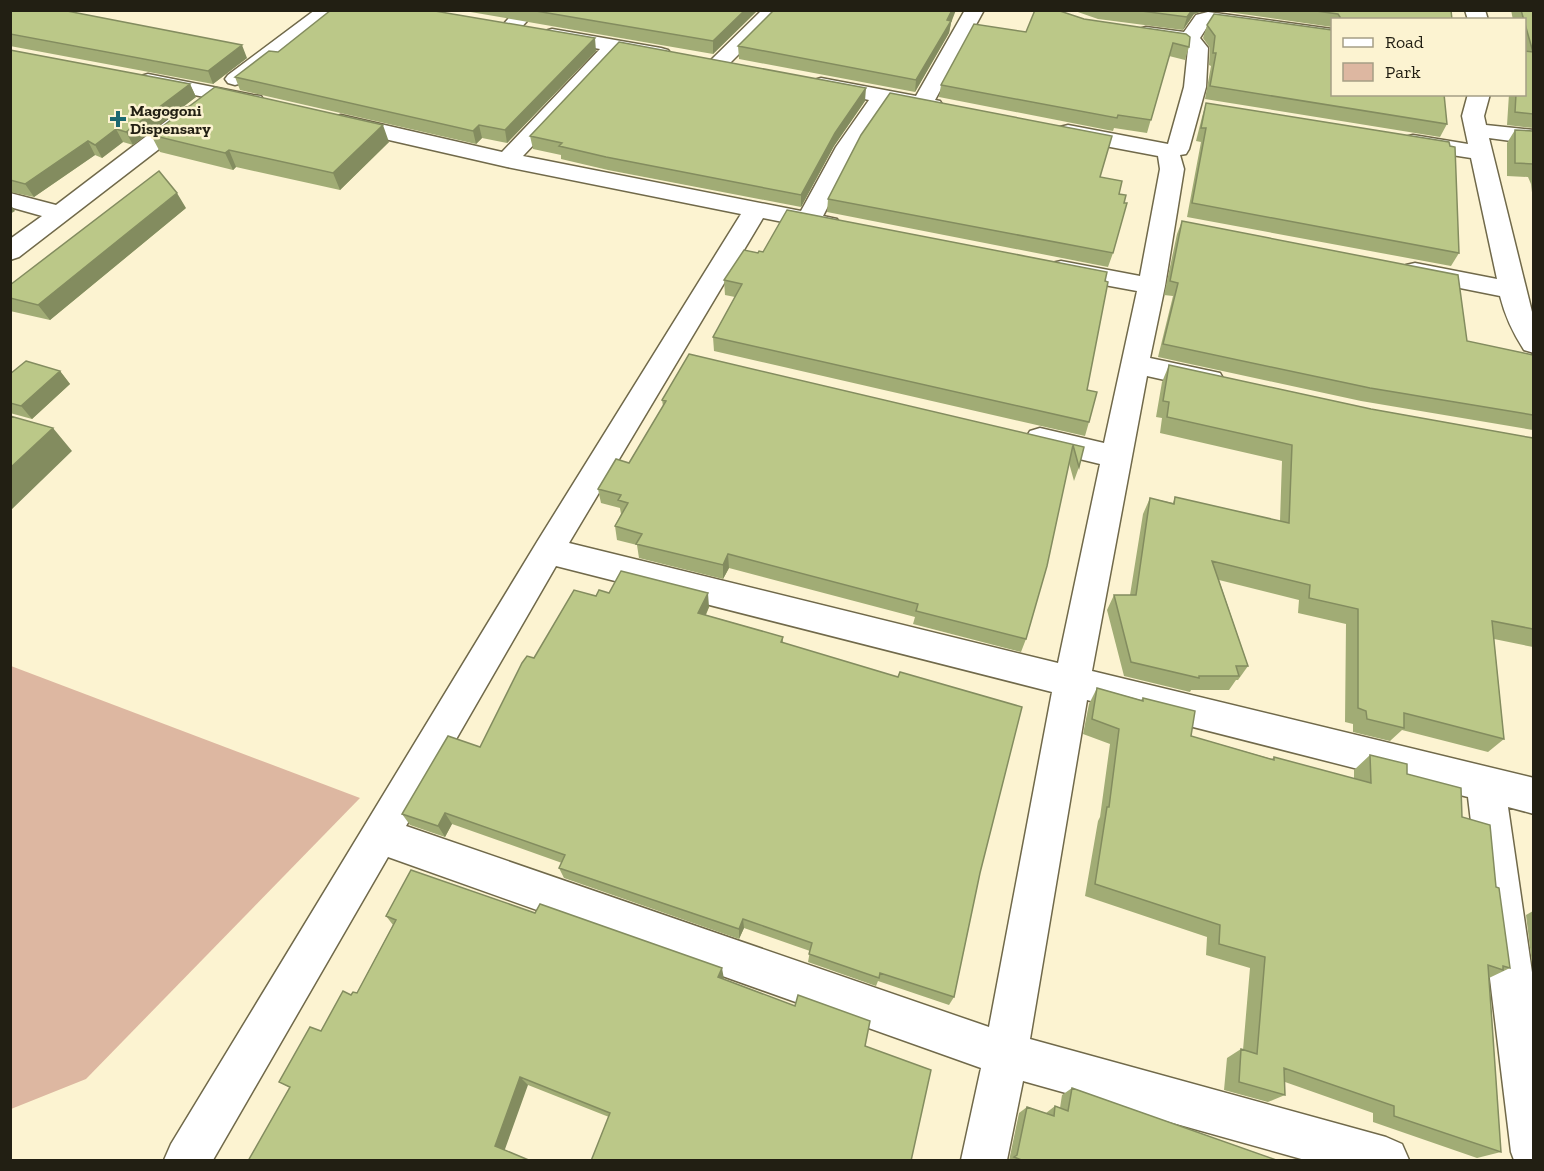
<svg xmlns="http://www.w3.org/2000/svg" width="1544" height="1171" viewBox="0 0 1544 1171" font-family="'Zilla Slab',serif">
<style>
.green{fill:#ddb7a1}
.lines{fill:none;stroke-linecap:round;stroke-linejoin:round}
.minor-casing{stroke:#70694a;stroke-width:3}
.minor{fill:#fff;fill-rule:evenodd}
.wall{fill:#a1ac75}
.shaded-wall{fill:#838c5f}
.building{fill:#bbc888;stroke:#838c5f;stroke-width:1.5}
.poi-dot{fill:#1c6870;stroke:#fcf3d1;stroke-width:2}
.labels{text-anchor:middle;stroke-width:5;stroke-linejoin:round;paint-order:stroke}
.far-poi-label{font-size:16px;font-weight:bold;fill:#221f13;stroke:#fcf3d1;text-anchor:start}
</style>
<rect width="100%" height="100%" fill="#fcf3d1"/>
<path class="green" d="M11,666L360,798L86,1079L11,1109Z"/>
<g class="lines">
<defs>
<path id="minor" d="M315,10H337L242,83L235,85L228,83L225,79L228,75Z
M516,10H537L518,31H504L501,27Z
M762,10H783L726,67L719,69L712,67L709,63L712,59Z
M965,10H984L935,100L940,101L943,106L940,111L932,112L888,104L858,147L823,216L837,219L840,224L837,229L828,231L763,218L569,543L1058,663L1100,464L1030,447L1025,439L1030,431L1040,428L1104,443L1137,291L1061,277L1052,275L1048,269L1052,263L1061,261L1140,276L1160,169L1158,156L1068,139L1060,137L1057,132L1060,127L1068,125L1168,144L1184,87L1188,49L1183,44L1139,37L1136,33L1139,29L1146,27L1184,32L1196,15L1208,12L1332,29V41L1209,24L1200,38L1208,48L1206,87L1189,149L1186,154L1180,155L1184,169L1165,286L1150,358L1220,373L1224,380L1220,387L1210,390L1147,376L1092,671L1534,778V814L1508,807L1534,986V1160H1514L1511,1152L1468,797L1087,700L1030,1039L1386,1137L1402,1144L1409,1160H1305L1023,1081L1007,1160H961L981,1068L388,857L213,1160H164L171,1144L537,542L741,214L507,167L341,129L333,127L330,122L333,117L341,115L502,152L600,49L545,39L542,35L545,31L552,29L661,48L668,50L671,54L668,58L661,60L620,53L523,156L801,211L836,147L869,100L814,88L810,84L814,80L821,78L916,96ZM556,566L1052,692L989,1027L406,826Z
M1465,10H1485L1488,20H1468Z
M148,74L253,95L261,96L264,101L261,106L253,107L141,84L137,80L141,76Z
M1468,94H1490L1484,116L1486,125L1534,130V144L1489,138L1534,320V353L1524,350C1513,333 1505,316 1500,296L1415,279L1406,277L1402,271L1406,265L1415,263L1497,279L1471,158L1413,149L1405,147L1402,142L1405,137L1413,135L1468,144L1462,116Z
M190,107L198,109L201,114L198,119L19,257L10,260V239L42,216L10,207V193L56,205L182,109Z"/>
</defs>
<use href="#minor" class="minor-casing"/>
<use href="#minor" class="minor"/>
</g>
<path class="wall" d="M10,10L247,58L213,84L10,46Z
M459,10H758L713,54Z
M1072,10H1206L1194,14L1183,30L1098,19Z
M1214,10H1451L1452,20H1332V27Z
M1511,10H1533V128L1507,125L1509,94H1524V20H1513Z
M1084,19L1189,47L1185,60L1169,56L1147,133L1114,128L1113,131L939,97L941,85L1026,32Z
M951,23L949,33L915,92L739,59L738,46Z
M1207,25L1447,124L1440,137L1205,99L1211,66L1209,65L1210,48L1203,38Z
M10,50L190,84L196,97L133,145L123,142L102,158L95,155L34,197L10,192Z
M596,51L507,143L482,138L476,144L240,90L235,77L278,52Z
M865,101L834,146L801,207L608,170L561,159V155L533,149L530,136Z
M1206,103L1459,253L1451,266L1187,217L1201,142L1196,141L1202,117Z
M1515,130L1533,131V201L1531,184L1528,177L1507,176V143Z
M151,135L389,142L340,190L236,167L233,170L160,152Z
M1100,177L1119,194L1113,253L1108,267L827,212L828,199Z
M186,208L50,320L10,311V285Z
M1182,221L1467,341L1533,355V430L1361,401L1158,357L1173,296L1164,295L1177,234Z
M763,252L1105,281L1087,390L1089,422L1085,436L714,351L713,337L735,297L725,295L724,280L758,253Z
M1169,365L1371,409L1533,438V647L1494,639L1504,739L1488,752L1402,730L1390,741L1353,732V724L1345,722L1346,624L1298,613L1299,600L1219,580L1248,666L1238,680H1236L1229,690H1191L1190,692L1124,676L1107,610L1114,595H1130L1143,514L1150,498L1173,503L1175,497L1280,521L1282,461L1160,433L1162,418L1156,417L1162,382Z
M60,371L70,384L32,419L10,413V374Z
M662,400L1084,447L1079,467L1074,481L1069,463L1026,639L1021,652L913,624L915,617L729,568L723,579L639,558L637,545L617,540L615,526L621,514L620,508L601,503L598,489L629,463L663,406Z
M609,593L709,607L706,615L783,637V642L980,873L954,997L949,1005L878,981L876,986L808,962L810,951L744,928L739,939L564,878L559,868L562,863L452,824L445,837L410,825L402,814L480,747L534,658L596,596Z
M1097,688L1141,700L1143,698L1191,736L1272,759L1274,757L1354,779V770L1370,755L1407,774L1462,817L1496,887L1510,968L1489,978L1501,1152L1477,1158L1373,1122V1113L1285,1082V1095L1268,1102L1224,1090L1227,1058L1241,1049L1243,1050L1250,968L1206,955L1207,937L1085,896L1098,821L1100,817L1110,744L1083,734L1089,704Z
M1533,911V972L1526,915Z
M386,916L723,979L865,1046L609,1117L528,1085L290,1088L279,1082L351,995L357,993L393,925Z
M1072,1088L1279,1161H1009L1019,1113L1027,1107L1046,1113L1055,1106L1060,1108L1062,1095Z"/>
<path class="shaded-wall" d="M745,10H758L713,54V41Z
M952,10H956L951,23L949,33L915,92L916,80Z
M1192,10H1206L1194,14L1183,30L1187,17Z
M595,38L596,51L507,143L505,130Z
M242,45L247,58L213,84L208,71Z
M190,84L196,97L133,145L126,132Z
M866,88L865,101L834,146L801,207V195L835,133Z
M383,125L389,142L340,190L333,173Z
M479,125L482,138L476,144L473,131Z
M116,129L123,142L102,158L95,145Z
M88,141L95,155L34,197L25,184Z
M229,150L236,167L233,170L225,153Z
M177,193L186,208L50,320L38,305Z
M10,204L15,211L10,214Z
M60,371L70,384L32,419L21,406Z
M53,428L72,451L10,511V468Z
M728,554L729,568L723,579V565Z
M708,593L709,607L700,627L698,613Z
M445,813L452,824L445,837L438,826Z
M743,919L744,928L739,939V929Z
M722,968L724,979L718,977Z
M520,1077L528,1085L504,1152L495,1146Z"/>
<path class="building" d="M10,10H62L242,45L208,71L10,34Z
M331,10H429L595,38L505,130L479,125L473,131L235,77L269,51L278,52Z
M530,10H745L713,41Z
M774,10H952L947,20L951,21L916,80L738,46Z
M1035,10H1057L1084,19L1186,34L1190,37L1189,47L1173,43L1151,120L1118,115L1117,118L941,85L974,24L1026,32Z
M1134,10H1192L1187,17Z
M1309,10H1451L1452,20H1340V17L1338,14Z
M1521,10H1533V114L1515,112L1516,94H1524V51L1533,52Z
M1214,14L1332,30V94H1444L1447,124L1210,86L1216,53H1213L1215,36L1207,25Z
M619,42L866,88L835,133L801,195L606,157L559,146L562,143L530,136Z
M10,50L190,84L126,132L116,129L95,145L88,141L25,184L10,180Z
M215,87L383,125L333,173L229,150L225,153L151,135Z
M890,93L1112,136L1100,177L1122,181L1119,194L1126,195L1124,203H1127L1113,253L828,199L861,135Z
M1206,103L1449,142L1450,146L1455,147L1459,253L1192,203L1206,128H1201Z
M1515,130L1533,131V164L1515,163Z
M159,171L177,193L38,305L10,298V285Z
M787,210L1107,272L1105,281L1108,282L1087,390L1097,392L1089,422L713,337L742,284L724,280L744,250L758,253L759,251L763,252Z
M1182,221L1458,275L1467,341L1533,355V415L1370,388L1163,344L1178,283L1170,281Z
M689,354L1084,447L1079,467L1073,445L1047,566L1026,639L916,611L918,604L728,554L723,565L636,544L642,534L615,526L628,503L618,500L621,495L598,489L616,459L629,463L666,401L662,400Z
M26,361L60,371L21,406L10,403V374Z
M1169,365L1371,409L1533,438V629L1492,621L1504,739L1404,713V728L1367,719L1366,711L1358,708V609L1309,598L1310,585L1212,561L1248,666H1236L1239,676H1199V678L1131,662L1114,595H1136L1150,498L1174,504L1175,497L1289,523L1292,445L1167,417L1169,402L1163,401Z
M10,416L53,428L10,468Z
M621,571L708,593L698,613L783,637L781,642L898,677L900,672L1022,707L980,873L954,997L880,973L879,978L809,954L812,943L743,919L739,929L559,868L565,855L445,813L438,826L402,814L448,736L480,747L522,663L527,656L534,658L574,590L596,596L599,590L609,593Z
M1097,688L1143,701V698L1195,711L1191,736L1274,760V757L1371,783L1370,755L1407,764V774L1461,788L1462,817L1490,825L1496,887L1499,888L1510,968L1503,966V970L1488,965L1501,1152L1394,1116V1106L1284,1068L1285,1095L1239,1082L1241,1049L1257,1054L1265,957L1219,944L1220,925L1095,884L1107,807H1109L1119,729L1092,719Z
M411,870L535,913L540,904L722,968L718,977L795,1006L798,995L870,1021L865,1046L931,1070L911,1161H591L610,1113L520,1077L495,1146L531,1161H248L290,1087L279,1082L310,1027L321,1031L343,991L351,995L353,992L357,993L396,920L386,916Z
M1072,1088L1279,1161H1024L1014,1157L1017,1155L1027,1107L1054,1116L1055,1106L1068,1111Z"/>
<path class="poi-dot" d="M115 110h6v6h6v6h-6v6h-6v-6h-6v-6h6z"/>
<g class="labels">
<g class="far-poi-label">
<text x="130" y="116">Magogoni<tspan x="130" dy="18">Dispensary</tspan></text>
</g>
</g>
<rect width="1544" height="1171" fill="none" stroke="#221f13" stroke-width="24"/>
<rect x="1331" y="18" width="195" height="78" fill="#fcf3d1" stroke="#a59e85" stroke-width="1.5"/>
<rect x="1343" y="38" width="30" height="9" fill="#ffffff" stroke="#a59e85" stroke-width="1.5"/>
<text x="1385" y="48" font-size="18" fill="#221f13">Road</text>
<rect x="1343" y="63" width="30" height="18" fill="#ddb7a1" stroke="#a59e85" stroke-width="1.5"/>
<text x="1385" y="78" font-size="18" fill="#221f13">Park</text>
</svg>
